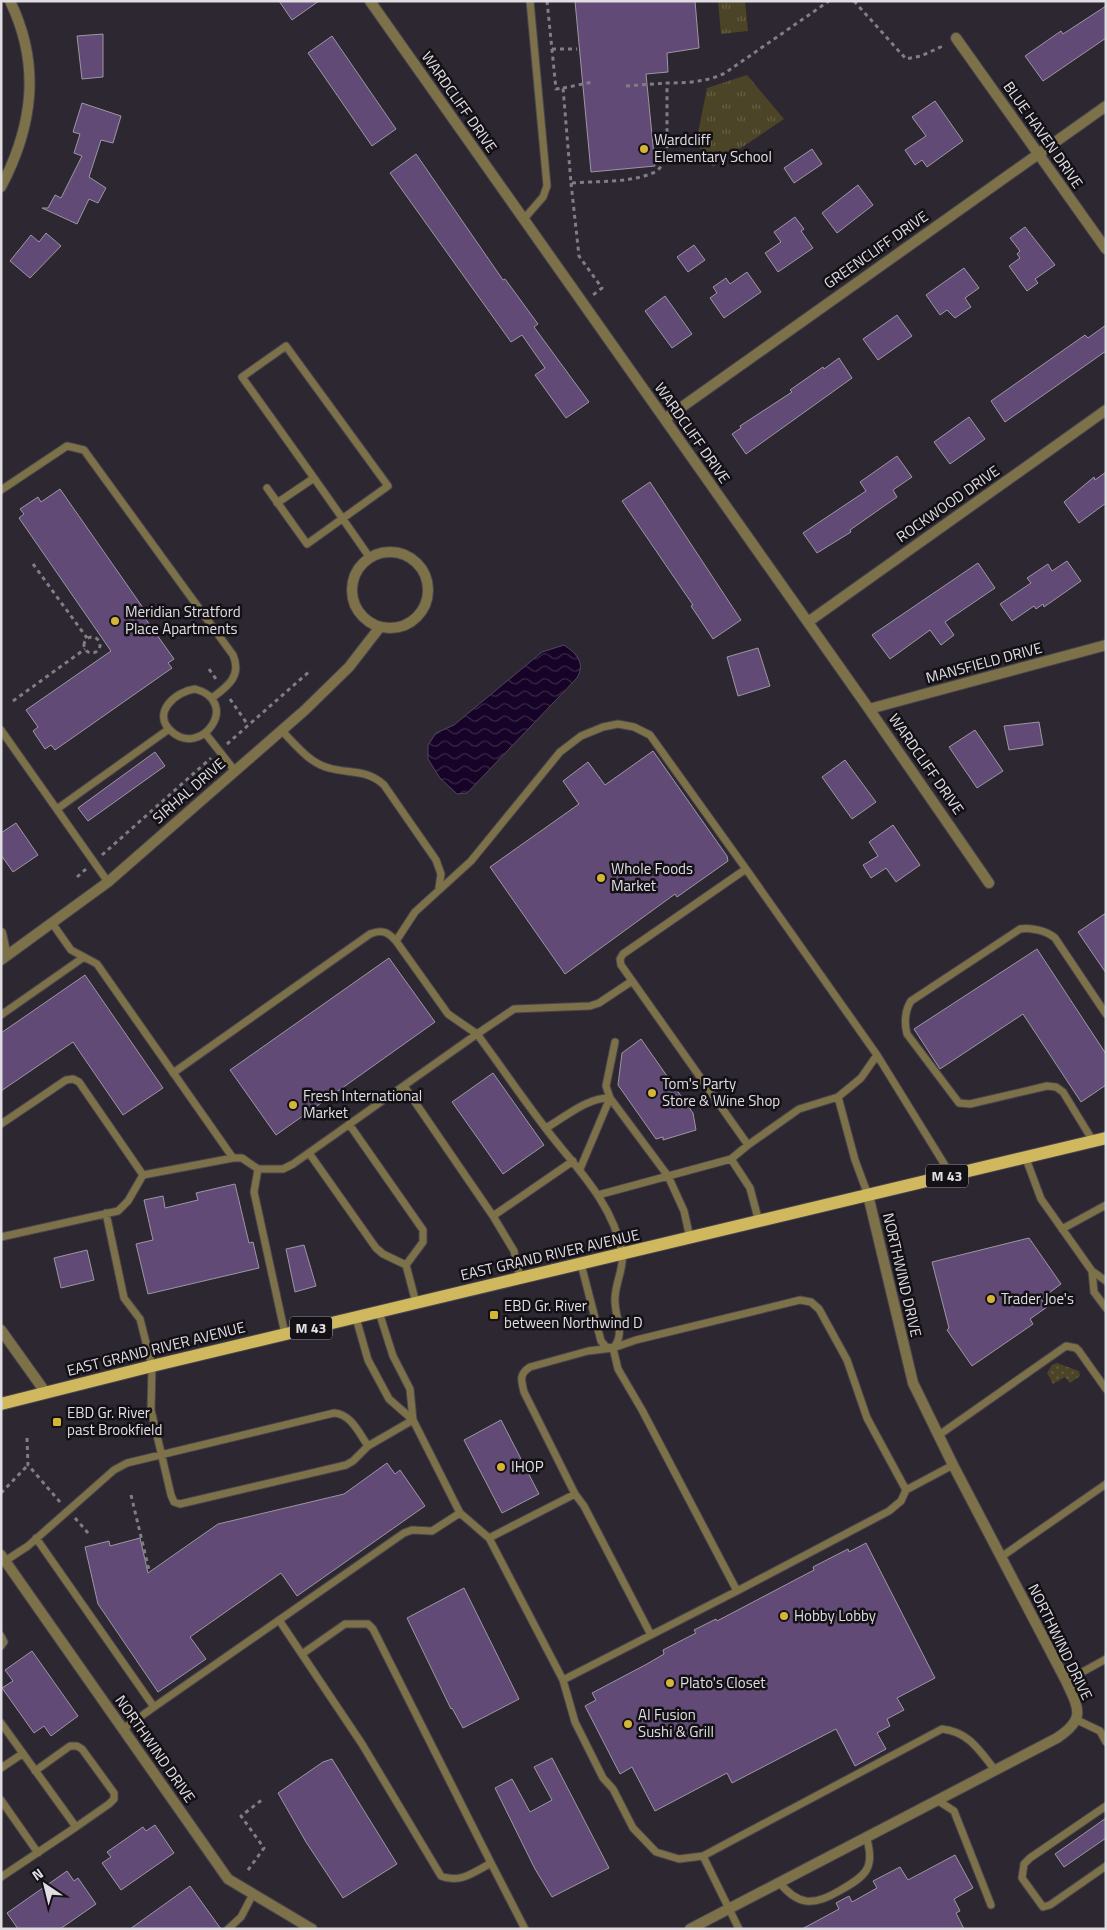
<svg xmlns="http://www.w3.org/2000/svg" width="1107" height="1930" viewBox="0 0 1107 1930" font-family="'Titillium Web',sans-serif">
<style>
.grass{fill:url(#grass-dots)}
.park{fill:url(#park-tufts)}
.water{fill:url(#water-waves);stroke:#53445f}
.building{fill:#614b76;stroke:#9c97a3}
.lines{fill:none;stroke-linecap:round;stroke-linejoin:round}
.lane-casing{stroke:#49444d;stroke-width:9}
.street-casing{stroke:#49444d;stroke-width:12}
.primary-casing{stroke:#49444d;stroke-width:14}
.path{stroke:#817d85;stroke-width:3;stroke-dasharray:4 4;stroke-linecap:butt}
.lane{stroke:#7c7148;stroke-width:7}
.street{stroke:#7c7148;stroke-width:10}
.primary{stroke:#d0b85e;stroke-width:12}
.poi-dot{fill:#d5b535;stroke:#131115;stroke-width:2}
.labels{text-anchor:middle;stroke-width:5;stroke-linejoin:round;paint-order:stroke}
.shield{fill:#131115;stroke:#a2a0a5;stroke-width:1}
.shield-label{font-size:14px;font-weight:bold;fill:#e0dde3}
.street-label{font-size:15px;fill:#e0dde3;stroke:#131115}
.poi-label{font-size:15px;fill:#e0dde3;stroke:#131115;text-anchor:start}
</style>
<defs>
<pattern id="grass-dots" width="8" height="8" patternUnits="userSpaceOnUse" patternTransform="scale(1.25)"><rect width="8" height="8" fill="#4c4426"/><path d="M2 2h.1M6 6h.1" fill="none" stroke="#665f45" stroke-width="1.8" stroke-linecap="round"/></pattern>
<pattern id="park-tufts" width="24" height="20" patternUnits="userSpaceOnUse" patternTransform="scale(1.25)"><rect width="24" height="20" fill="#4c4426"/><path d="M3 7l-1-3M5 7V3M7 7l1-3M15 17l-1-3M17 17v-4M19 17l1-3" fill="none" stroke="#665f45"/></pattern>
<pattern id="water-waves" width="16" height="10" patternUnits="userSpaceOnUse" patternTransform="scale(1.25)"><rect width="16" height="10" fill="#170327"/><path d="M0 5q4-4 8 0t8 0" fill="none" stroke="#382746"/></pattern>
</defs>
<rect width="100%" height="100%" fill="#2c2731"/>
<path class="grass" d="M1057,1363L1079,1371L1080,1376L1070,1383L1065,1377L1053,1384L1047,1373L1052,1365Z"/>
<path class="park" d="M718,1H745L748,31L721,34Z
M747,75L784,119L713,167L696,143L707,88Z"/>
<path class="water" d="M564,645C578,654 586,665 576,679L467,793L457,794L440,778L428,759V745L436,733L454,725L542,652Z"/>
<path class="building" d="M279,1H319L292,20Z
M575,1H695L699,48L667,53L668,72L646,74L655,166L591,172Z
M1106,6V38L1043,81L1025,56L1061,31L1063,34Z
M103,34V77L82,79L77,36Z
M332,36L396,129L372,146L308,53Z
M935,101L963,141L927,167L922,160L915,165L905,150L926,136L912,117Z
M82,103L121,116L113,143L101,140L89,177L106,188L98,203L89,199L77,224L42,208H48L55,195L61,198L82,156L74,153L80,134L73,132Z
M812,149L822,164L794,183L784,168Z
M416,154L503,280L505,279L538,324L534,327L589,402L566,418L535,375L545,368L522,335L511,342L390,173Z
M858,185L873,205L837,233L822,213Z
M795,217L804,229L801,231L813,248L778,272L765,253L781,242L774,232Z
M1025,227L1055,265L1035,279L1038,283L1027,291L1009,266L1020,258L1017,254L1020,251L1010,238Z
M46,233L61,246L30,278L10,261L31,235L39,242Z
M694,245L705,260L688,272L677,257Z
M964,268L979,288L965,298L971,307L955,318L947,310L940,315L926,295Z
M747,272L761,292L724,318L710,298L717,293L713,287L726,278L730,284Z
M665,296L692,334L672,348L645,311Z
M897,315L912,336L878,360L863,339Z
M1106,325V351L1005,422L991,401L1085,335L1088,338Z
M839,358L852,378L746,454L732,434L741,428L740,426L792,392L790,390L823,367L824,369Z
M969,417L985,439L950,464L934,442Z
M897,456L912,477L893,490L897,497L850,530L851,532L817,553L803,533L866,491L860,482Z
M1106,472V503L1079,523L1064,502L1094,477L1095,480Z
M650,482L741,620L713,639L691,606L693,605L622,501Z
M60,489L148,615L145,618L174,659L168,663L172,668L55,750L51,745L45,749L33,731L38,727L26,710L111,651L19,518L24,514L20,509L38,497L41,502Z
M1067,561L1081,581L1044,607L1043,604L1036,609L1034,606L1012,621L1000,604L1031,583L1027,578L1048,564L1052,571Z
M978,563L995,588L945,622L954,635L941,645L930,630L890,659L872,635Z
M758,648L770,686L738,696L727,657Z
M1039,722L1043,745L1009,750L1004,726Z
M975,730L1003,771L977,788L949,747Z
M653,751L727,856L728,861L677,897L675,894L565,974L490,867L579,804L563,781L588,762L605,785Z
M155,752L165,766L88,821L78,808Z
M845,760L876,802L852,819L822,777Z
M16,823L38,855L13,872L1,855V833Z
M893,825L920,865L896,882L886,868L871,878L863,865L878,856L869,842Z
M1106,913V973L1078,932Z
M1037,949L1106,1054V1085L1081,1102L1023,1014L940,1069L914,1029Z
M389,958L435,1022L276,1135L230,1070Z
M85,975L163,1088L123,1115L73,1042L1,1091V1033Z
M641,1039L693,1113L696,1130L663,1140V1137L656,1139L618,1085L622,1053Z
M493,1073L544,1145L503,1174L452,1102Z
M235,1184L249,1243L253,1242L259,1268L148,1294L136,1244L153,1240L144,1200L163,1196L165,1208L198,1200L196,1193Z
M1029,1238L1061,1284L1041,1299L1047,1307L1030,1319L1033,1324L972,1366L947,1330L949,1328L932,1262Z
M304,1245L316,1286L295,1292L286,1249Z
M87,1250L94,1280L61,1288L54,1258Z
M501,1420L539,1494L502,1513L464,1440Z
M387,1463L395,1474L400,1470L425,1506L297,1596L281,1573L190,1637L206,1659L158,1692L98,1604L85,1547L109,1541L110,1546L140,1538L148,1573L218,1524L344,1494Z
M866,1543L935,1678L897,1698L904,1710L887,1719L890,1726L877,1733L886,1749L855,1766L836,1729L732,1783L727,1773L655,1811L632,1767L620,1774L585,1706L596,1700L592,1693L647,1664L664,1654L663,1650L696,1633L694,1630L716,1619L717,1621L814,1570L813,1567L848,1549L849,1552Z
M464,1588L519,1699L463,1728L452,1708L451,1709L407,1618Z
M32,1651L78,1716L51,1736L44,1726L34,1733L2,1688L13,1681L5,1670Z
M552,1758L609,1868L552,1897L535,1869L495,1788L512,1779L530,1812L552,1800L534,1767Z
M332,1759L397,1864L343,1898L306,1842L278,1793L323,1762Z
M1106,1818V1838L1064,1867L1055,1854Z
M155,1825L174,1853L121,1890L102,1863L111,1857L107,1852L143,1827L146,1831Z
M955,1855L973,1888L954,1899L960,1911L956,1913L964,1929H802L839,1909L836,1903L849,1896L852,1902L877,1888L873,1881L900,1867L908,1880Z
M67,1871L74,1881L78,1878L96,1904L60,1929H18L7,1913Z
M190,1886L221,1929H130Z"/>
<g class="lines">
<defs>
<path id="lane" d="M523,220L543,197L547,186L530,1
M267,488L307,544L388,486L286,346L242,377C285,437 328,497 370,558
M1,490L67,446L84,450L233,655C242,676 228,686 212,698
M277,503L314,478
M195,689C242,702 201,759 171,731C151,713 176,691 195,689Z
M1,730L108,882
M281,730C295,744 309,763 329,768C350,774 367,769 384,785L436,860L441,874L439,888
M205,733L235,771
M57,809L169,729
M52,923L71,950L97,964L233,1158
M396,941L415,912L471,861L560,752L581,736L603,727L618,724L634,727L650,735L746,869
M1,1015L84,957
M173,1073L370,934C382,929 388,932 396,941L448,1014L477,1034L293,1164L283,1169H258L254,1192L285,1334
M404,1086L493,1216L514,1251L520,1278
M838,1097L861,1078L877,1055
M1,1124L66,1080L73,1079L79,1082L143,1175
M349,1124L423,1230V1242L406,1265L416,1303
M546,1128C565,1117 588,1097 610,1098L668,1176L684,1211L690,1238
M1093,1141L1063,1092L1056,1087L1047,1086L970,1104L959,1103L907,1034C904,1023 905,1010 911,1001L1020,929C1031,927 1047,931 1055,938L1106,1014
M309,1153L376,1248L383,1254L406,1265
M1025,1156L1041,1199L1092,1271L1094,1292L1106,1308
M731,1159L750,1188L759,1222
M580,1169L610,1098L606,1086L615,1042
M598,1195L731,1159L748,1145
M868,1195L855,1160L838,1097L799,1109L748,1145L621,965L620,959L623,954L746,869L877,1055L951,1175
M106,1213L124,1298L140,1319L152,1366L151,1410L171,1495L174,1502L180,1504L346,1465L353,1461L368,1446L413,1420
M493,1216L573,1161
M1062,1229L1106,1205
M1,1237L118,1211L128,1201L143,1175L233,1158H242L258,1169
M581,1264L601,1341L606,1347L613,1348C626,1334 615,1318 615,1301C614,1285 625,1267 622,1252C613,1206 582,1174 554,1139C527,1105 503,1069 477,1034L514,1009L590,1006L599,1003L632,981
M1092,1271L1106,1281
M379,1312L393,1356L410,1389L413,1420L460,1513L489,1538L563,1680L575,1722L603,1778L613,1789L633,1828L656,1852L679,1859L703,1856L739,1929
M356,1318L368,1360L389,1399L413,1420
M613,1348L618,1369L642,1410L737,1591L889,1511L901,1501L906,1490L953,1465
M939,1435L1066,1346L1076,1348L1079,1351L1106,1389
M575,1494L584,1506L651,1635
M36,1538L154,1707L123,1729
M489,1538L575,1494L524,1392C521,1380 519,1374 530,1367L588,1351L613,1348L636,1340L800,1300L811,1302L819,1309L847,1360L867,1418L906,1490
M1001,1557L1106,1484
M5,1561L28,1546L114,1470L127,1463L334,1413C351,1414 359,1433 368,1446
M279,1620L362,1744L441,1876C460,1884 474,1872 491,1863L525,1929
M1,1636L4,1642L1,1646
M302,1654L345,1624H368L373,1629L491,1863
M563,1680L737,1591
M1066,1681L1106,1659
M154,1707L404,1533L412,1530L432,1531L460,1513
M1077,1720L1100,1731L1106,1742
M1,1723L76,1827L1,1877
M1,1768L22,1754
M35,1771L70,1746H77L82,1749L114,1793V1799L109,1804L76,1827
M1,1800L38,1853
M937,1800L954,1811L991,1905
M1106,1806L1030,1858L1024,1864L1022,1878L1043,1907L1050,1905L1106,1866
M703,1856L942,1729C969,1732 979,1750 995,1770
M779,1882C798,1906 814,1906 839,1891C866,1876 876,1868 866,1836
M228,1929L241,1917L253,1894"/>
<path id="street" d="M370,1L869,709L989,883
M956,38L1106,249
M1,187C33,126 41,65 10,1
M665,419L1106,106
M352 590a38 38 0 1 1 76 0a38 38 0 1 1-76 0Z
M808,622L1106,410
M869,709L1106,645
M1,933L6,956
M1,960L108,882L305,710L349,667L380,627
M1,1330L46,1393
M1,1555L228,1879L312,1929
M690,1929L1057,1738C1086,1719 1079,1709 1066,1681L953,1465L913,1383L868,1195"/>
<path id="primary" d="M1,1404L152,1366L1106,1138"/>
</defs>
<use href="#lane" class="lane-casing"/>
<use href="#street" class="street-casing"/>
<use href="#primary" class="primary-casing"/>
<path class="path" d="M547,1L556,89L563,88L571,183C597,181 629,183 653,173C660,170 665,162 667,155V83C687,83 707,82 725,73L829,1
M854,1L906,59L921,56L945,45
M552,49H577
M626,86L667,83
M563,88L593,82
M571,183L579,256L602,288L593,295
M33,564L87,638
M84 645a8 8 0 1 1 16 0a8 8 0 1 1-16 0Z
M209,669L216,679
M230,699L248,725
M13,701L85,649
M227,744L311,670
M102,855L211,758
M77,877L86,869
M27,1438L28,1465L60,1502
M1,1493L28,1465
M131,1495L149,1570
M75,1518L88,1533
M248,1870L264,1848L241,1816L263,1799"/>
<use href="#lane" class="lane"/>
<use href="#street" class="street"/>
<use href="#primary" class="primary"/>
</g>
<g class="poi-dot">
<circle cx="644" cy="149" r="5"/>
<circle cx="115" cy="621" r="5"/>
<circle cx="601" cy="878" r="5"/>
<circle cx="652" cy="1093" r="5"/>
<circle cx="293" cy="1105" r="5"/>
<circle cx="991" cy="1299" r="5"/>
<rect x="489" y="1310" width="10" height="10" rx="2.5"/>
<rect x="52" y="1417" width="10" height="10" rx="2.5"/>
<circle cx="501" cy="1467" r="5"/>
<circle cx="784" cy="1616" r="5"/>
<circle cx="670" cy="1683" r="5"/>
<circle cx="628" cy="1724" r="5"/>
</g>
<g class="labels">
<g class="shield">
<rect x="926" y="1164.5" width="42" height="23" rx="4"/>
<rect x="290" y="1316.5" width="42" height="23" rx="4"/>
</g>
<g class="shield-label">
<text x="947" y="1181">M 43</text>
<text x="311" y="1333">M 43</text>
</g>
<g class="street-label">
<text transform="translate(459 102) rotate(55)" y="5">WARDCLIFF DRIVE</text>
<text transform="translate(1043 135) rotate(55)" y="5">BLUE HAVEN DRIVE</text>
<text transform="translate(876 250) rotate(-35)" y="5">GREENCLIFF DRIVE</text>
<text transform="translate(692 433) rotate(55)" y="5">WARDCLIFF DRIVE</text>
<text transform="translate(948 504) rotate(-35)" y="5">ROCKWOOD DRIVE</text>
<text transform="translate(984 663) rotate(-15)" y="5">MANSFIELD DRIVE</text>
<text transform="translate(926 764) rotate(55)" y="5">WARDCLIFF DRIVE</text>
<text transform="translate(189 791) rotate(-41)" y="5">SIRHAL DRIVE</text>
<text transform="translate(550 1255) rotate(-13)" y="5">EAST GRAND RIVER AVENUE</text>
<text transform="translate(902 1275) rotate(77)" y="5">NORTHWIND DRIVE</text>
<text transform="translate(156 1349) rotate(-14)" y="5">EAST GRAND RIVER AVENUE</text>
<text transform="translate(1060 1642) rotate(64)" y="5">NORTHWIND DRIVE</text>
<text transform="translate(155 1749) rotate(55)" y="5">NORTHWIND DRIVE</text>
</g>
<g class="poi-label">
<text x="654" y="145">Wardcliff<tspan x="654" dy="17">Elementary School</tspan></text>
<text x="125" y="617">Meridian Stratford<tspan x="125" dy="17">Place Apartments</tspan></text>
<text x="611" y="874">Whole Foods<tspan x="611" dy="17">Market</tspan></text>
<text x="662" y="1089">Tom's Party<tspan x="662" dy="17">Store &amp; Wine Shop</tspan></text>
<text x="303" y="1101">Fresh International<tspan x="303" dy="17">Market</tspan></text>
<text x="1001" y="1304">Trader Joe's</text>
<text x="504" y="1311">EBD Gr. River<tspan x="504" dy="17">between Northwind D</tspan></text>
<text x="67" y="1418">EBD Gr. River<tspan x="67" dy="17">past Brookfield</tspan></text>
<text x="511" y="1472">IHOP</text>
<text x="794" y="1621">Hobby Lobby</text>
<text x="680" y="1688">Plato's Closet</text>
<text x="638" y="1720">AI Fusion<tspan x="638" dy="17">Sushi &amp; Grill</tspan></text>
</g>
</g>
<rect width="1107" height="1930" fill="none" stroke="#e0dde3" stroke-width="5"/>
<g transform="translate(45 1885) rotate(325)" stroke="#131115" stroke-width="4" paint-order="stroke">
<path d="M0-4L9 19L0 12L-9 19Z" fill="#e0dde3"/>
<text y="-8" font-size="14" font-weight="bold" text-anchor="middle" fill="#e0dde3">N</text>
</g>
</svg>
